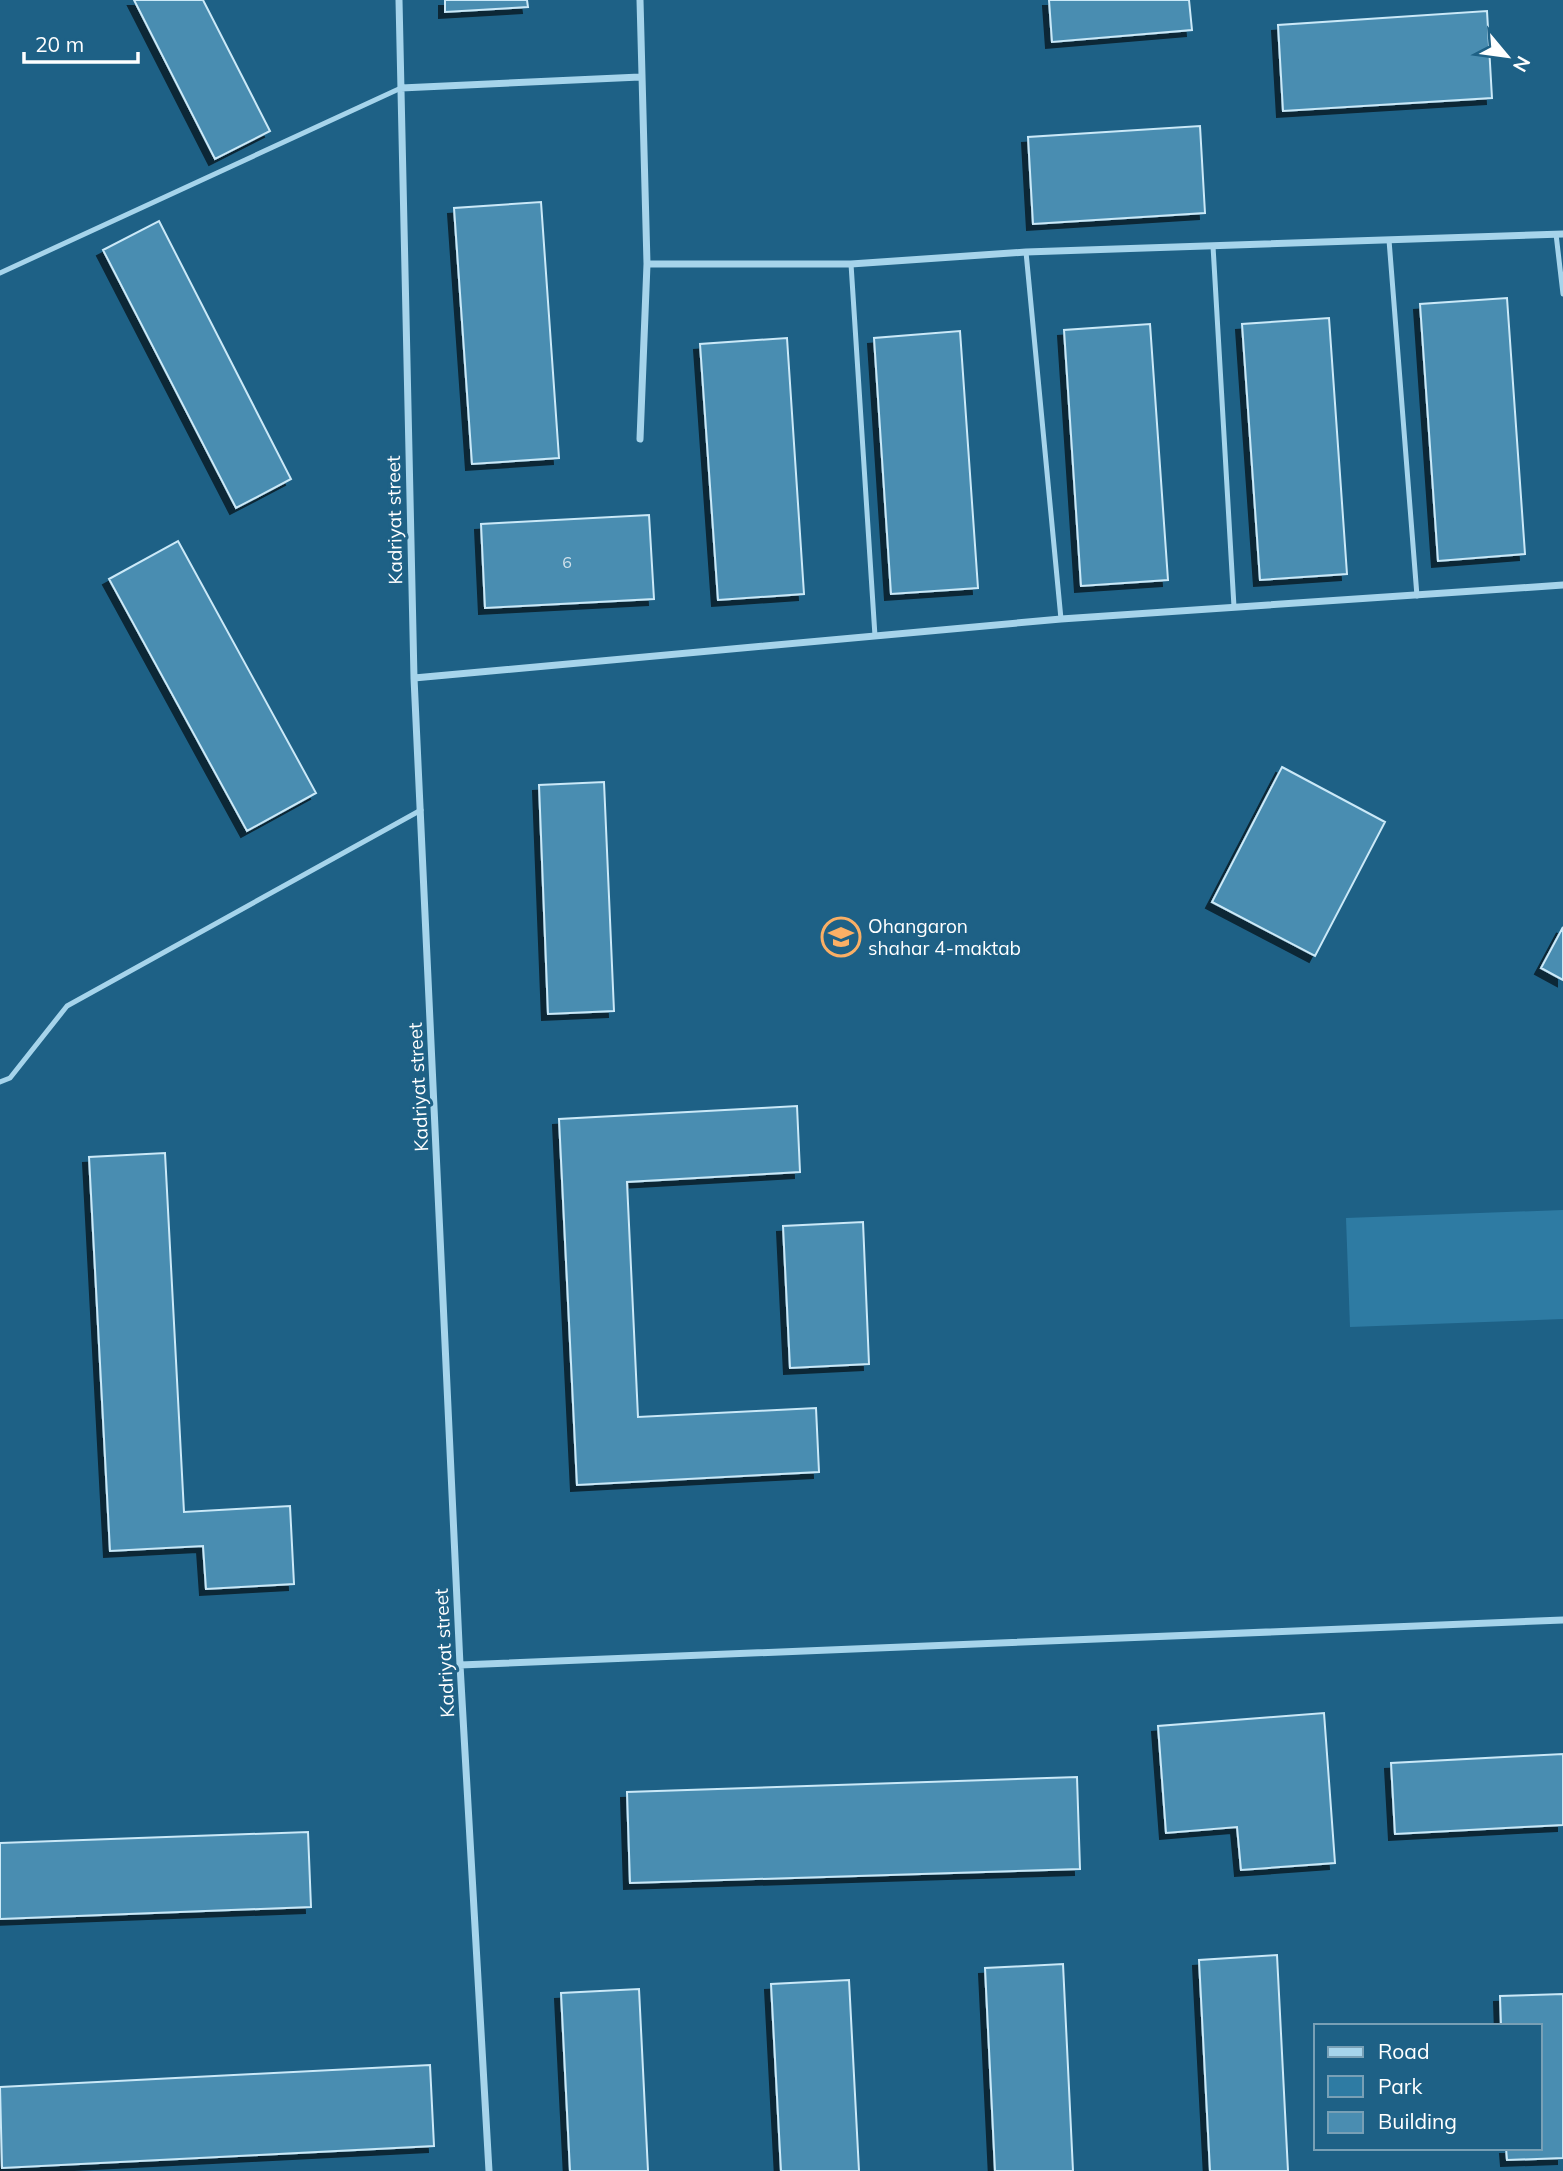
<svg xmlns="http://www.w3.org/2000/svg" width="1563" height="2171" viewBox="0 0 1563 2171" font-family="Mulish,sans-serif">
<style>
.green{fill:#2e7ba3}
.building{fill:#4a8db1;stroke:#cbe9f8;stroke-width:2;filter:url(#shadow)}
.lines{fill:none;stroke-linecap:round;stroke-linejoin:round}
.service{stroke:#a6d4eb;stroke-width:5}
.minor{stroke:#a6d4eb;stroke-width:7}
.labels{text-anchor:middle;stroke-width:6;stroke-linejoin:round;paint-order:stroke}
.number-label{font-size:16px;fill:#d2e2ec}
.street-label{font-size:19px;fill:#fff;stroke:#1e6186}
.poi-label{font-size:19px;fill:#fff;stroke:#1e6186;text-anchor:start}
</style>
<defs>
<filter id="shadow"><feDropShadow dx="-6" dy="6" stdDeviation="0" flood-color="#0009"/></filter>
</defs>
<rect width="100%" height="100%" fill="#1e6186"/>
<path class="green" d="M1563,1210V1319L1350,1327L1346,1218Z"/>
<path class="building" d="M134,0H203L270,131L215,159Z
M445,0H527L528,7L445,12Z
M1049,0H1189L1192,30L1052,42Z
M1487,11L1492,98L1283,111L1278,25Z
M1200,126L1205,213L1033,224L1028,137Z
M541,202L559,458L472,464L454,208Z
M159,221L291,479L236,508L103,250Z
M1507,298L1525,554L1438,561L1420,304Z
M1329,318L1347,574L1260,580L1242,324Z
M1150,324L1168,580L1081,586L1064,330Z
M960,331L978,588L891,594L874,338Z
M787,338L804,594L718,600L700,344Z
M649,515L654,599L485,608L481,524Z
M178,541L316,793L247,831L109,579Z
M1282,767L1385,822L1315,956L1212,902Z
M604,782L614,1011L548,1014L539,785Z
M1563,927V980L1541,968Z
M797,1106L800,1172L627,1182L638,1417L816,1408L819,1472L577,1485L559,1119Z
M165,1153L184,1512L290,1506L294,1584L206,1589L203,1546L110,1551L89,1157Z
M863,1222L869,1364L790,1368L783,1226Z
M1324,1713L1335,1863L1241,1870L1237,1827L1166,1833L1158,1726Z
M1563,1754V1825L1395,1834L1391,1763Z
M1077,1777L1080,1869L630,1883L627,1792Z
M308,1832L311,1907L0,1919V1843Z
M1277,1955L1288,2171H1210L1199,1960Z
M1063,1964L1073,2171H995L985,1968Z
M849,1980L859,2171H781L771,1984Z
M639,1989L648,2171H570L561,1993Z
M1563,1994V2158L1507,2160L1506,2148H1540V2026H1501L1500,1996Z
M430,2065L434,2146L2,2168L0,2087Z"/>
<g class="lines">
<path class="service" d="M1556,234L1563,294
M1389,240L1417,596
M1213,246L1234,607
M1026,252L1061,619
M851,264L875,636
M0,273L401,88
M0,1082L10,1078L67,1006L421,810"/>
<path class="minor" d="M399,0L414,678L460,1665L489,2171
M640,0L647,264L640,439
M401,88L640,77
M647,264H851L1026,252L1563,234
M414,678L1061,619L1563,585
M460,1665L1563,1620"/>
</g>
<defs>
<symbol id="school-ring" viewBox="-11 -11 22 22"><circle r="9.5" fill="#1e6186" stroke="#faaf65" stroke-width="1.5"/><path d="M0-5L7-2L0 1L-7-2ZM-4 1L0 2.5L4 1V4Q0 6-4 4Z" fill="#faaf65"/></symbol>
</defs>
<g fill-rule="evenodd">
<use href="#school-ring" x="819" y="915" width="44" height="44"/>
</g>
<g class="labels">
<g class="number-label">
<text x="567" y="568">6</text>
</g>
<g class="street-label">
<text transform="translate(394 520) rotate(-91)" y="7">Kadriyat street</text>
<text transform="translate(418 1087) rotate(-93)" y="7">Kadriyat street</text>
<text transform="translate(444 1653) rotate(-93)" y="7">Kadriyat street</text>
</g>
<g class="poi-label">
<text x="868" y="933">Ohangaron<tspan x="868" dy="22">shahar 4-maktab</tspan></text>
</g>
</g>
<rect x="1314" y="2024" width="228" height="126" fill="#1e6186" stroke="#78a0b6" stroke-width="2"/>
<rect x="1328" y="2047" width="35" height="10" fill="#a6d4eb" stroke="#78a0b6" stroke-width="2"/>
<text x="1378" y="2059" font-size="21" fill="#ffffff">Road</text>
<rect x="1328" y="2076" width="35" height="21" fill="#2e7ba3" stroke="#78a0b6" stroke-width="2"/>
<text x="1378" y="2094" font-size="21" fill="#ffffff">Park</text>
<rect x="1328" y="2112" width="35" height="21" fill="#4a8db1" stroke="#78a0b6" stroke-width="2"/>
<text x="1378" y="2129" font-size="21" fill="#ffffff">Building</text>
<g transform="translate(1507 56) rotate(119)" stroke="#1e6186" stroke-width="5" paint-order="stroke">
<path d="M0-5L12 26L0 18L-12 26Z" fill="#ffffff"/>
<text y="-10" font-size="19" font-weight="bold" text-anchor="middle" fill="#ffffff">N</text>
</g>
<path d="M24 52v10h114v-10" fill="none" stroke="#ffffff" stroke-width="3.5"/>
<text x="35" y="52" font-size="21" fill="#ffffff" stroke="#1e6186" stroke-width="5" paint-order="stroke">20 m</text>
</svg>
